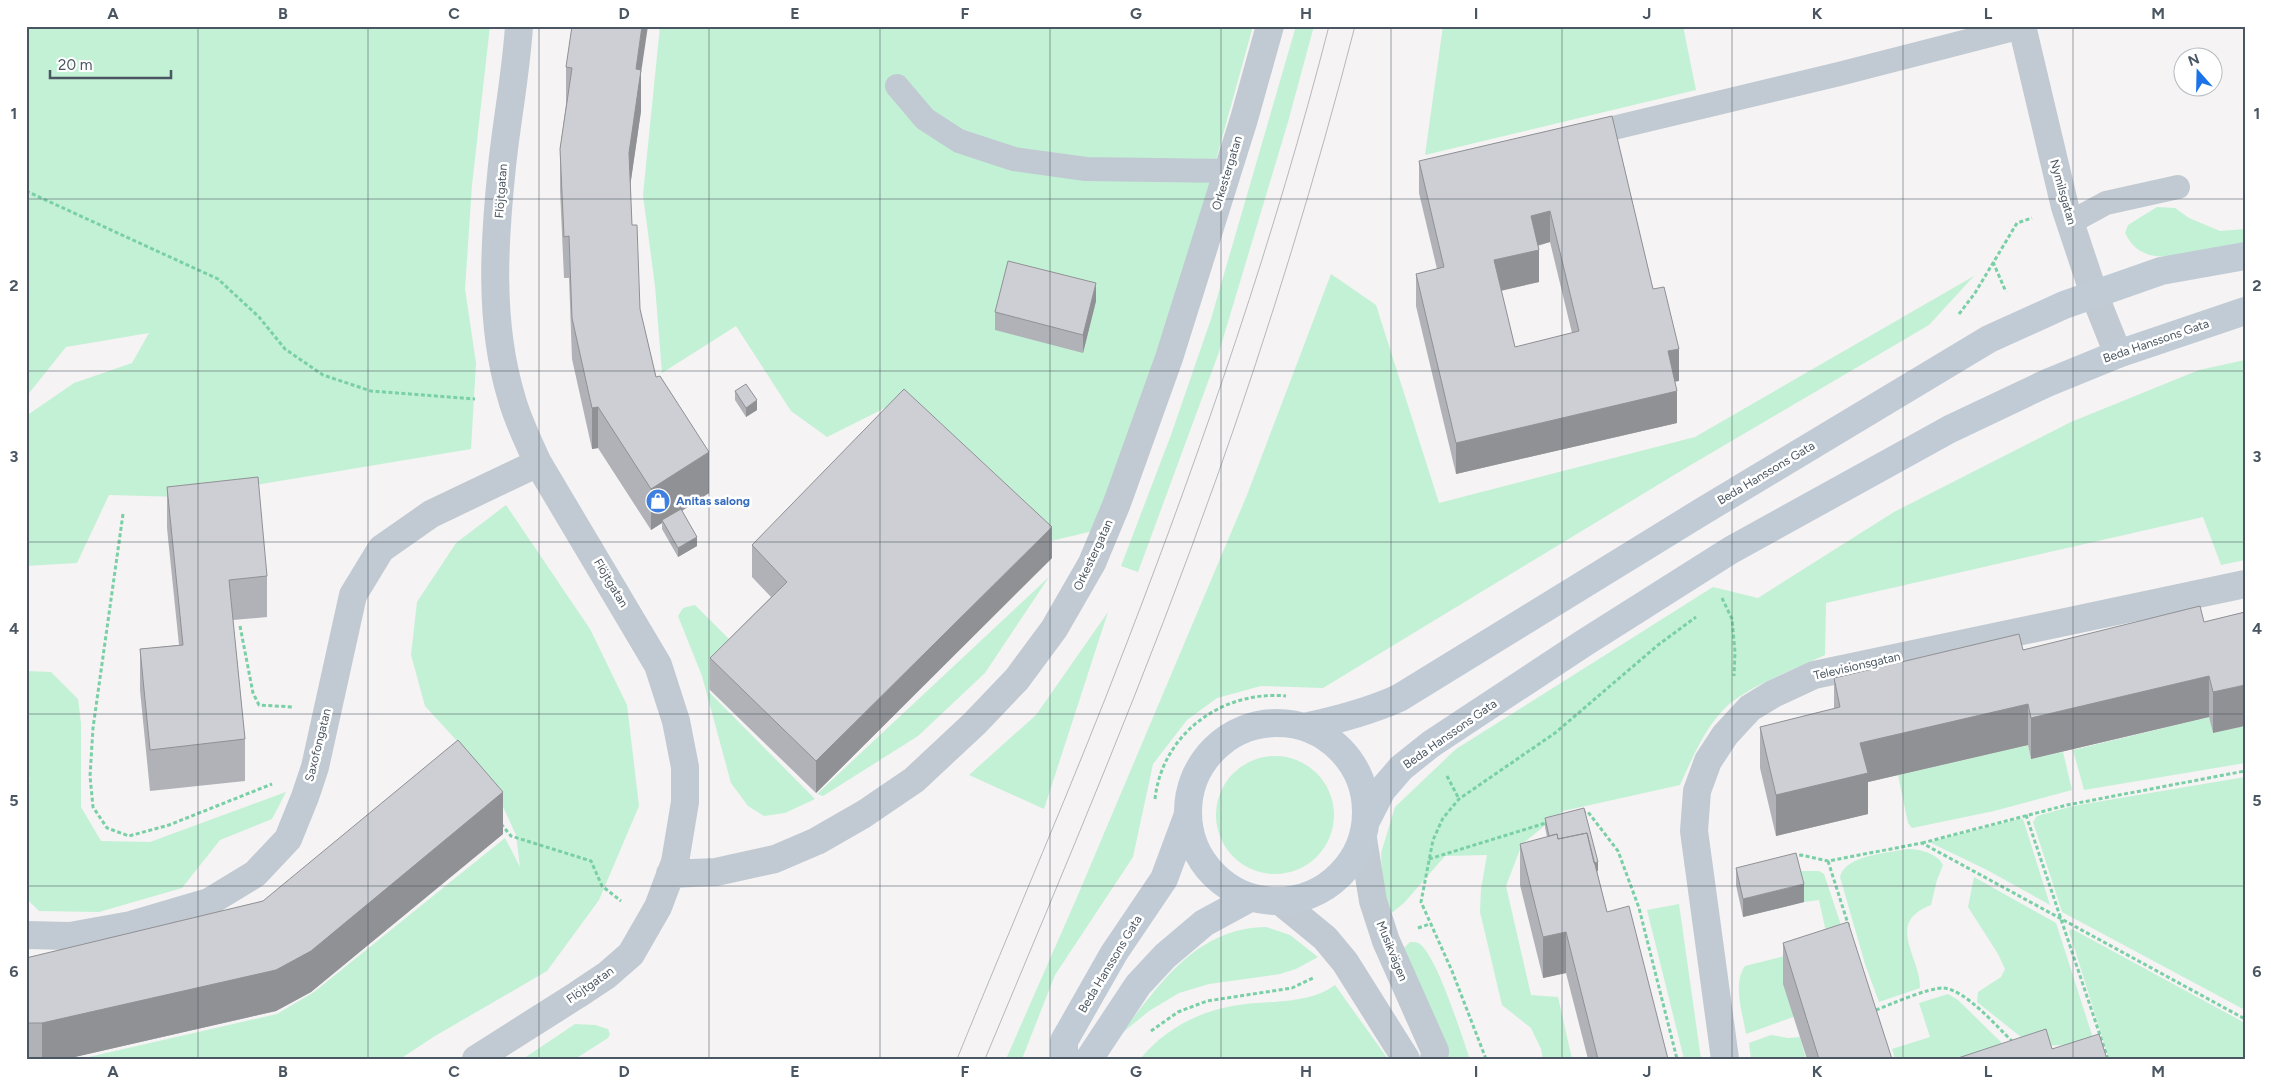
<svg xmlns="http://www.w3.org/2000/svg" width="2271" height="1085" viewBox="0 0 2271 1085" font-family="Figtree,sans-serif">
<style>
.green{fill:#c3f1d5}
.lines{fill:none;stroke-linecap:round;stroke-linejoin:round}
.path{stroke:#7ad0a6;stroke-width:3;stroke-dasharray:4 2.5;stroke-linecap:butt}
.lane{stroke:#c1cad2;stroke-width:24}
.street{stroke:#c1cad2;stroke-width:28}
.secondary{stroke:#c1cbd6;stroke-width:28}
.tram{stroke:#b5b8bd;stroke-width:1}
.wall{fill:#b0b2b7;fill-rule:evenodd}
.shaded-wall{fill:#909195}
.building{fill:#cdcfd5;stroke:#909195;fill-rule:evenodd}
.grid{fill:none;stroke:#4a5661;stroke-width:1;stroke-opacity:0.55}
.labels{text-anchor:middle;stroke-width:5;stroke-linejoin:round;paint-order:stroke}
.street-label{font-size:12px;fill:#4a5661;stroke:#fff}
.shop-label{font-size:12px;font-weight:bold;fill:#366cbe;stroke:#fff;text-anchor:start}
.neatline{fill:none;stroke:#4a5661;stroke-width:2}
.grid-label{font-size:16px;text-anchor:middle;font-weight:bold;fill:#4a5661}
</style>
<rect width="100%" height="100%" fill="#f5f3f3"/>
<path class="green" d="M26,26H490L472,185L465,289L476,363L471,449L183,497L109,495L77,563L26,566V416L74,383L132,363L149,333L66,347L26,397Z
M660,26H1253L1198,225L1137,420L1093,531L1038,544L897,402L827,437L791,411L736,326L662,373L655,286L643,195Z
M1296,26H1314L1288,122L1219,352L1138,572L1121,566L1171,435L1211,319Z
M1443,26H1683L1696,90L1425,155Z
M2157,207L2175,208L2189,218L2220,231L2245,229V246C2221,249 2168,262 2147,254C2136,250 2130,243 2125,233L2128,225Z
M1331,274L1376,305L1439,503L1695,437L1974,276L1929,325L1684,469L1323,688L1261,686L1217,698L1187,720L1153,764L1133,857L1055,975L1022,1059H1006L1078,895L1247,495Z
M2245,360V560L2221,565L2203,517L1826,603L1825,655C1797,668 1744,688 1724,709C1703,731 1692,759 1680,785L1563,811L1522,844L1506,886L1531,995L1558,997L1572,1059H1543L1541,1049L1531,1028L1502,1005L1480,912L1481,889L1487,855L1445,856L1404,903L1389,915L1383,900L1381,853L1395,807L1456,749L1713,587L1758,598L1894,512L2071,422L2199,370Z
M506,505L590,629L627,705L639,806L599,900L547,971L435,1036L400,1059H80L277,1014L314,992L505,838L520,867L516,835L489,776L425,706L411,655L417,602L456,543Z
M1049,577L985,673L918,736L823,796L817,794Z
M695,605L743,653L708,691L815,799L785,813L764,816L748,806L731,783L702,676L678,616L683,608Z
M1108,612L1044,809L969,775L1036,715Z
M26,671L51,672L78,699L81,723V807L101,841L150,842L286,792L272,819L220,840L182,888L99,912L39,911L26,898V785L30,778L26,779Z
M2209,717L2213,733L2244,726L2245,763L2084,790L2073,750Z
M2028,745L2031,759L2063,752L2072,790L1994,811L1912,828L1908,823L1898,775Z
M1216 815a59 59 0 1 1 118 0a59 59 0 1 1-118 0Z
M2245,777V1010L2062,912L2033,822L2037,816L2073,806Z
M2019,819H2023L2050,905L1987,870L1929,842Z
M1907,849C1920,849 1937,853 1943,865L1937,880L1931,905C1884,923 1921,957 1920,988L1879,1002L1865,964L1840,877C1845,855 1888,853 1907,849Z
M1796,871H1819L1824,874L1843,931L1826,932L1819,900L1804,902Z
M1974,877L2056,923L2092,1035L2093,1045L2072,1049L2063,1045L2035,1046L2026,1041L1977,1002L1978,992L2001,977L2005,969L1998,954L1968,907Z
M1679,904L1701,1059H1684L1647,910Z
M1266,927L1290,935L1318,957L1296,969L1280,974L1209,984L1179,993L1149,1011L1121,1034C1160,984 1196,928 1266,927Z
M2072,929L2245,1023V1059H2109L2069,931Z
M1410,942C1415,942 1418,942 1421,945C1438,960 1461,1034 1470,1059H1447L1404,948Z
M1841,942L1793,1017L1746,1034C1743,1014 1732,984 1745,966Z
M1335,985L1388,1059H1140C1168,1026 1203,1009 1246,1004C1274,1001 1312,1003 1335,985Z
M1948,994L1958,1000L2009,1050L1984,1059H1895L1892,1049L1930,1037L1919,1003Z
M575,1024L595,1025L608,1029L610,1034L608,1038L575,1059H523Z
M1771,1035L1788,1038L1800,1037L1806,1059H1751L1749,1043Z"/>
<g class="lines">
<path class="path" d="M26,191L218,279L259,317L285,349L323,375L371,391L475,399
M1993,262L2006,292
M1959,314L1975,293L2017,223L2032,218
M123,514L93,728L90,776L93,807L107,828L129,836L169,825L272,784
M1722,598L1732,619L1735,652L1734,676
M240,626L253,693L259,705L292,707
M1447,776L1459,799
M1155,799C1162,734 1222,690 1286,696
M1582,813L1588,812L1618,851L1639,908L1677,1059
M2026,815L2108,1059
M501,824L511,836L591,861L602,886L621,901
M1922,843L2067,805L2245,771
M1793,857L1801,855L1828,861L1922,843L2245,1019
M1429,859L1549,822
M1828,861L1849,927
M1418,928L1430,924
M1876,1010C1891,1004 1928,988 1943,988C1965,989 1997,1027 2013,1042
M1151,1031L1178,1012L1207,1001L1292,988L1313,978
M1486,1059L1452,971L1421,902L1433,840L1443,818L1459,799L1555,733L1658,645L1696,617"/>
<path class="lane" d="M897,86L925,119L959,141L1014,159L1086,169L1228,171
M1584,135L1839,74L2022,27
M2071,222L2106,203L2178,187"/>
<path class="street" d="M2022,26L2065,207L2094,294L2118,354
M1363,839L1373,901L1386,941L1435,1051L1434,1059
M670,874L716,872L775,859L817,841L864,814L914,780L975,723L1017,679L1054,629L1092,563L1117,503L1169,358L1244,119L1270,26
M1281,902L1325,938L1345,962L1406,1059
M26,935L70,936L131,925L209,902L255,874L288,839L305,797L315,767L353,595L381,549L431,514L538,463
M476,1059L577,995L607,975L631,954L658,907L675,862L685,802V767L676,721L658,665L538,463C528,441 517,419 511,396C489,322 494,242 502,166C507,119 516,73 519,26
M1725,1059L1694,831L1697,791L1708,761L1725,735L1750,708L1773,694L1814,675L2245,584"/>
<path class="secondary" d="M1188 812a89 89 0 1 1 178 0a89 89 0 1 1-178 0Z
M1304,727C1337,720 1368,712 1399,698L1698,514L1989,339L2064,305L2161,271L2245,256
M1366,821L1382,790L1401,768L1431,744L1584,643L1731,550L1950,429L2047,383L2118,354L2245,311
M1064,1059V1041L1114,953L1164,879L1187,817
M1089,1059L1138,985L1165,956L1204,923L1250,898"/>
<path class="tram" d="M957,1059C1013,921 1073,784 1126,645C1204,443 1275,236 1329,26
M985,1059C1066,865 1148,672 1218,474C1270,327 1316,177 1355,26"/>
</g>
<path class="wall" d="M566,67L641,73V111L630,186L632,225L640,309L656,377L709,493L682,511L697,546L678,557L662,529V523L651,530L598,448L592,449L572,359L569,278H564L560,190V149L566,105Z
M1612,116L1653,289L1679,381H1675L1677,423L1456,474L1416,306V274L1437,269L1419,193V161ZM1550,242L1572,333L1515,347L1501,291L1539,282L1538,246Z
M1096,301L1083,353L995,330V312Z
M735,391L757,410L746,417L735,400Z
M167,487L267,576V617L233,620L245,739V781L150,791L140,690V649L179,645L167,528Z
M752,545L1052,558L816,793L710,690V658L771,597L752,577Z
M2245,612L2213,733L2209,717L2031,759L2028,745L1868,782V814L1776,836L1760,768V727L1834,709V678L2204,622Z
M1545,818L1598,871H1597L1607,912L1668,1059H1588L1566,973L1543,978L1520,885V844L1547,837L1545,827Z
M503,834L311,992L276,1011L66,1059H26V958L263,901Z
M1736,868L1804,902L1743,917L1736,885Z
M1783,943L1892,1059H1807L1783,984Z"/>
<path class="shaded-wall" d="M642,26H648L641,73V111L629,194V153L636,69Z
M1550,211V242L1531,247V216Z
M1539,250V282L1494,292V260Z
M1096,283V301L1083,353V335Z
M1679,349V381L1668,383V351Z
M1677,391V423L1456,474V443Z
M757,400V410L746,417V408Z
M598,407V448L592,449V408Z
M709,452V493L664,522L662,520V523L651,530V489Z
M1052,527V558L816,793V761Z
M697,537V546L678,557V548Z
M2209,676V717L2031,759V718Z
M2245,685V726L2213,733V692Z
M2028,704V745L1868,782V814L1776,836V795L1860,743Z
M503,792V834L311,992L276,1011L66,1059H42V1023Z
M1598,862V871L1558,881V871Z
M1804,884V902L1743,917V899Z
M1566,932V973L1543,978V937Z"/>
<path class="building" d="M572,26H642L636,69L641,70L629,153L632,225H637L640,309L656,377L660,376L709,452L651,489L598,407L592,408L572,318L569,236L564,237L560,149L572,68L566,67Z
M1612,116L1653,289L1664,287L1679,349L1668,351L1677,391L1456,443L1416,274L1444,267L1419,161ZM1550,211L1579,331L1515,347L1494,260L1539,250L1531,216Z
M1008,261L1096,283L1083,335L995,312Z
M746,384L757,400L746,408L735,391Z
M904,389L1052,527L816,761L710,658L787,582L752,545Z
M258,477L267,576L229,580L245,739L150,750L140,649L183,645L167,487Z
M681,509L697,537L678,548L662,520Z
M2200,606L2204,622L2245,612V685L2213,692L2209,676L2031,718L2028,704L1860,743L1868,773L1776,795L1760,727L1840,707L1834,678L2019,634L2023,650Z
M458,740L503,792L311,951L276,970L42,1023H26V958L263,901Z
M1584,808L1598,862L1594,863L1587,833L1558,839L1557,834L1549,836L1545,818Z
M1587,833L1607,912L1629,906L1668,1059H1598L1566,932L1543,937L1520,844L1557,834L1558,839Z
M1796,853L1804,884L1743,899L1736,868Z
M1848,922L1892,1059H1819L1783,943Z
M2046,1029L2052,1049L2099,1034L2107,1059H1955Z"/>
<path class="grid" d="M198,26V1059M368,26V1059M539,26V1059M709,26V1059M880,26V1059M1050,26V1059M1221,26V1059M1391,26V1059M1562,26V1059M1732,26V1059M1903,26V1059M2073,26V1059M26,199H2245M26,371H2245M26,542H2245M26,714H2245M26,886H2245"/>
<defs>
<symbol id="shop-disc" viewBox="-11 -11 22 22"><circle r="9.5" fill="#3f7fe0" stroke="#fff"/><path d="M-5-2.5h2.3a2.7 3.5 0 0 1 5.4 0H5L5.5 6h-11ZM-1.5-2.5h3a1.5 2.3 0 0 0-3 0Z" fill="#fff"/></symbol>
</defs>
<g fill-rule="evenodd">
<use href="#shop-disc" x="644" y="487" width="28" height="28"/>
</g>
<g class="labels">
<g class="street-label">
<text transform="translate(1227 173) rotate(-73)" y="4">Orkestergatan</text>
<text transform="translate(501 191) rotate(-86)" y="4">Flöjtgatan</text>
<text transform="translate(2063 192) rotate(74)" y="4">Nymilsgatan</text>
<text transform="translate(2156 341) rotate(-19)" y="4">Beda Hanssons Gata</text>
<text transform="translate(1766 473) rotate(-31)" y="4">Beda Hanssons Gata</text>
<text transform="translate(1093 555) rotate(-65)" y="4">Orkestergatan</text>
<text transform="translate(611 583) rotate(59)" y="4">Flöjtgatan</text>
<text transform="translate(1857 666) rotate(-13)" y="4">Televisionsgatan</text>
<text transform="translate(1450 734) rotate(-35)" y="4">Beda Hanssons Gata</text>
<text transform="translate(318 745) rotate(-76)" y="4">Saxofongatan</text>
<text transform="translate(1392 951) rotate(68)" y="4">Musikvägen</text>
<text transform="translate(1110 964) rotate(-59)" y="4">Beda Hanssons Gata</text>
<text transform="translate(590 985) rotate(-35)" y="4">Flöjtgatan</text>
</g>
<g class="shop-label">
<text x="676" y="505">Anitas salong</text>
</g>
</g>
<rect width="2271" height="1085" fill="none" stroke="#ffffff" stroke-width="55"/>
<g transform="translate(2198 72) rotate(340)"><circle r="24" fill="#ffffff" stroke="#b7bbc0"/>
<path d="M0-4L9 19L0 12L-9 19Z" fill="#1a73e8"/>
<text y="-8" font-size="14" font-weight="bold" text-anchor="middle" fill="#4a5661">N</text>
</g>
<path d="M50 70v8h121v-8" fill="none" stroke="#4a5661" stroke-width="2.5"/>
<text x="58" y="70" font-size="15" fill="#4a5661" stroke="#ffffff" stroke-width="4" paint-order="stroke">20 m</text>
<rect x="28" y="28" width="2216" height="1030" class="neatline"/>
<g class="grid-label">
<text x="113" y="19">A</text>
<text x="283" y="19">B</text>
<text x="454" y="19">C</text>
<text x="624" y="19">D</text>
<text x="795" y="19">E</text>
<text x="965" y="19">F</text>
<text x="1136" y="19">G</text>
<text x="1306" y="19">H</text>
<text x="1476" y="19">I</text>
<text x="1647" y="19">J</text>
<text x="1817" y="19">K</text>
<text x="1988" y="19">L</text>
<text x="2158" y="19">M</text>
<text x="14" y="119">1</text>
<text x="2257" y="119">1</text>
<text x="14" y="291">2</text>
<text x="2257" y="291">2</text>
<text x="14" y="462">3</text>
<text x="2257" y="462">3</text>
<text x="14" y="634">4</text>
<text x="2257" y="634">4</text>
<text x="14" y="806">5</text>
<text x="2257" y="806">5</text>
<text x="14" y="977">6</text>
<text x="2257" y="977">6</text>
<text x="113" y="1077">A</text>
<text x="283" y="1077">B</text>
<text x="454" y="1077">C</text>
<text x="624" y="1077">D</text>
<text x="795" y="1077">E</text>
<text x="965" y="1077">F</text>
<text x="1136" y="1077">G</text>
<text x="1306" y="1077">H</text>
<text x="1476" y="1077">I</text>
<text x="1647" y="1077">J</text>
<text x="1817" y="1077">K</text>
<text x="1988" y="1077">L</text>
<text x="2158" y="1077">M</text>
</g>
</svg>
